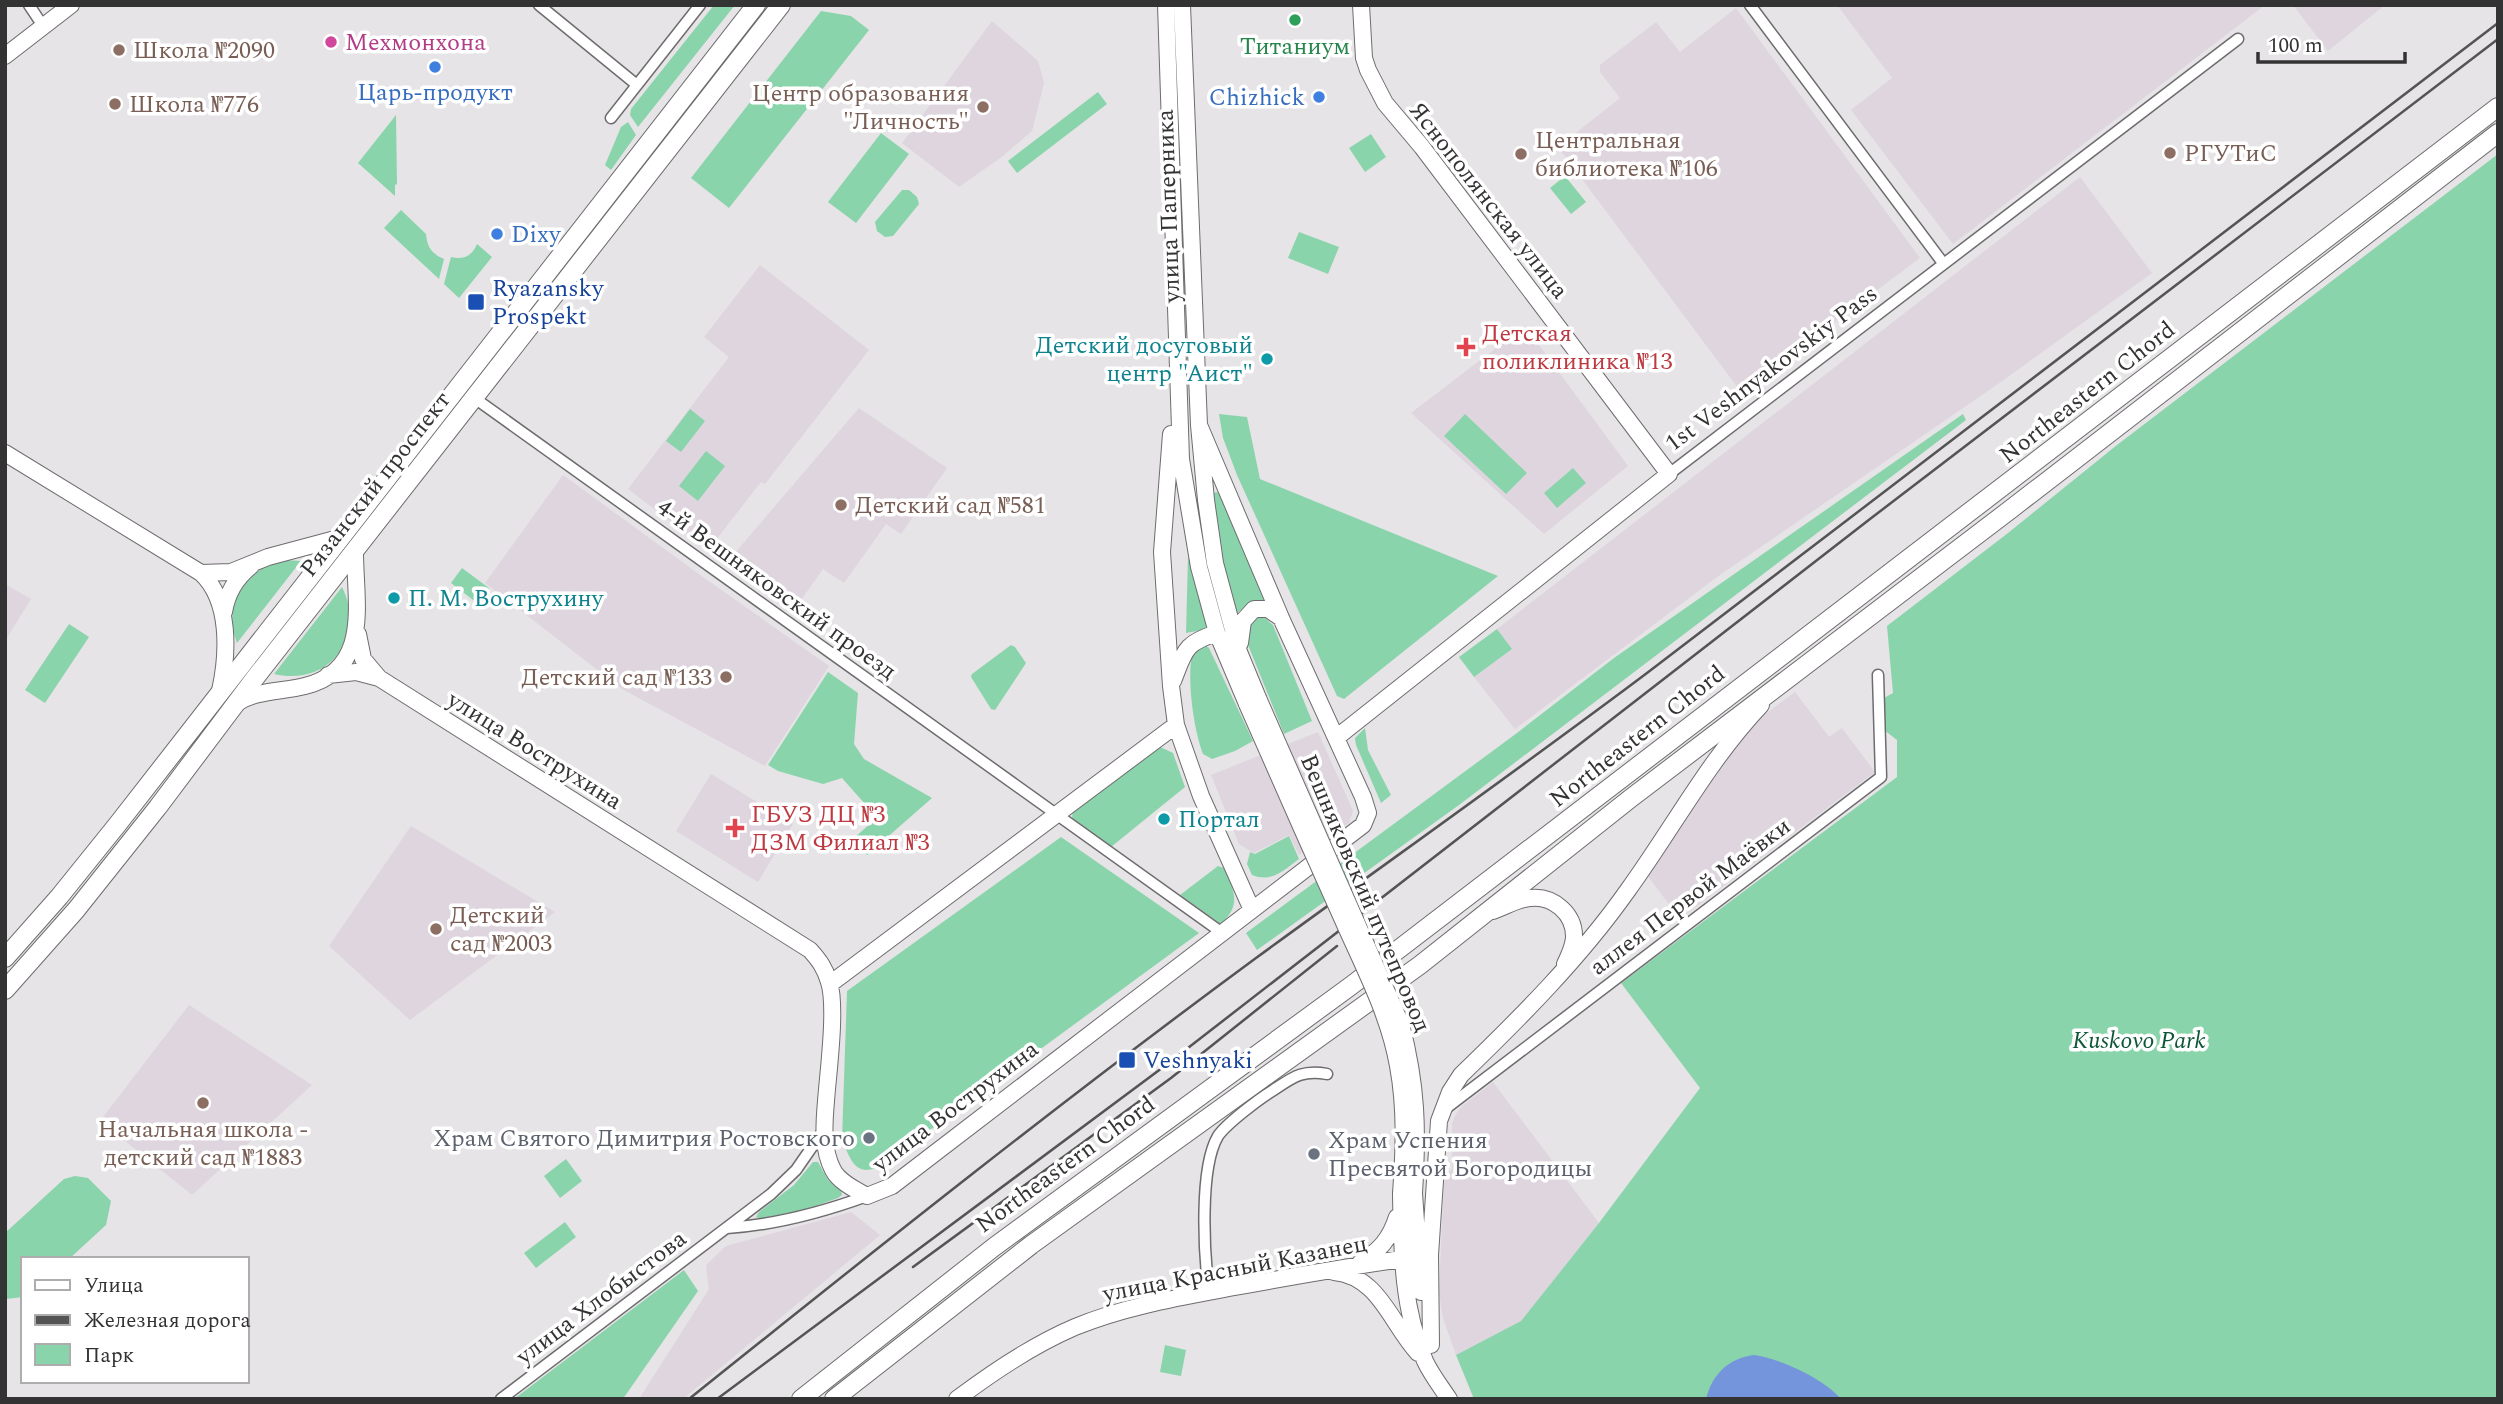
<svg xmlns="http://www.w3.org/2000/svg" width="2503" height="1404" viewBox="0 0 2503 1404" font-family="Spectral,serif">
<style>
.built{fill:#ded5de}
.green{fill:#8ad4ac}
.water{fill:#7495dc}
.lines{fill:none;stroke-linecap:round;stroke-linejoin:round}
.street-casing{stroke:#6f6c6f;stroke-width:13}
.secondary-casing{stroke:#6f6c6f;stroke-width:18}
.primary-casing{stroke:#6f6c6f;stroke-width:20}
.street{stroke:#fff;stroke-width:10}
.secondary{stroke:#fff;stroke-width:16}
.primary{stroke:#fff;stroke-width:18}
.rail{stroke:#555455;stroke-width:2.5}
.secondary-bridge-casing{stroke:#6f6c6f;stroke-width:18;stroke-linecap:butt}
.secondary-bridge{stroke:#fff;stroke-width:16}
.leisure-dot{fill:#2e9e5b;stroke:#fff;stroke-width:2.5}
.hotel-dot{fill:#d1479c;stroke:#fff;stroke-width:2.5}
.education-dot{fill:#8d6e63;stroke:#fff;stroke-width:2.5}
.shop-dot{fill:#3f7fe0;stroke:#fff;stroke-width:2.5}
.transit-dot{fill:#1a4fb4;stroke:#fff;stroke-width:2.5}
.health-dot{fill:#e0444e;stroke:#fff;stroke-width:2.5}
.culture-dot{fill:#0f9aa8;stroke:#fff;stroke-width:2.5}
.worship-dot{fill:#6b7280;stroke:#fff;stroke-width:2.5}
.labels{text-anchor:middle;stroke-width:7;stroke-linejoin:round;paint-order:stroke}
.hotel-label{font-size:24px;fill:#b23c85;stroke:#fff;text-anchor:start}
.leisure-label{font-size:24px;fill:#27864d;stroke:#fff}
.education-label{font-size:24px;fill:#785e54;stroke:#fff;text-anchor:start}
.shop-label{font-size:24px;fill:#366cbe;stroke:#fff}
.street-label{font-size:24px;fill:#343334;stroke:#fff}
.transit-label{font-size:24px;fill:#164399;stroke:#fff;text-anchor:start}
.health-label{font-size:24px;fill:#be3a42;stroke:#fff;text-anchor:start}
.culture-label{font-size:24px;fill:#0d838f;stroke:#fff;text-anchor:start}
.park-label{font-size:24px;font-style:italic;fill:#0e5638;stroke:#fff}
.worship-label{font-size:24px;fill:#5b616d;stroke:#fff;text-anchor:end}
</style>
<rect width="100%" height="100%" fill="#e6e4e6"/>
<path class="built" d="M1837,5H2265L1953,244L1851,110L1892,78Z
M2293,5H2385L2328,51Z
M1736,8L1920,258L1741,392L1558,147L1620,98L1600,72V65L1656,22L1680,52Z
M992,21L1038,61L1044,83L1032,131L1003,156L959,187L902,143Z
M2080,177L2152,273L1998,384L1717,577L1515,729L1474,677L1512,649L1497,629Z
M760,265L869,350L765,484L761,482L708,550L628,489L729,357L704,337Z
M1525,326L1628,466L1544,534L1411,413Z
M859,408L947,468L901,534L886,524L844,583L823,569L801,600L734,554Z
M563,475L703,577L829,666L765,766L622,689L485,583Z
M5,584L31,599L5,641Z
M1795,692L1829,737L1842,728L1875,772L1680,919L1647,875L1701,789L1744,735L1764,715Z
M1318,732L1353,811L1349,823L1299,855L1289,835L1254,853L1239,844L1211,775Z
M711,774L793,824L758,882L676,831Z
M411,826L555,912L410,1020L329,946Z
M189,1005L312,1085L192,1195L100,1121Z
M1493,1082L1599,1223L1521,1321L1456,1355L1443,1318L1439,1293L1444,1177L1452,1169V1123L1456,1114L1461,1107Z
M851,1212L880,1235L683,1399H639L709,1289L706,1265L726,1246Z"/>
<path class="green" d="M714,5H735L638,127L630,115L631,109Z
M821,11L851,16L869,30L729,208L691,178Z
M1098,92L1107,104L1017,173L1008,161Z
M396,115L397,184L395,185V196L358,163Z
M628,122L636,135L611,170L605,165L621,127Z
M881,133L909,154L856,223L828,202Z
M1371,134L1386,157L1365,172L1349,148Z
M2498,154V1399H1474L1456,1355L1521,1321L1599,1223L1700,1088L1621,983L1897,777V740L1884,730V698L1893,693L1887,626L2008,533L2117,445Z
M1565,176L1586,202L1571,214L1550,188Z
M902,190H909L917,197L919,204L893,236L885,237L877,231L875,222Z
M401,210L426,234C427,247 432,254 444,259L439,279L384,228Z
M1299,232L1339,247L1328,274L1288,258Z
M477,244L492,257L459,298L444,284L451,257C464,260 472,256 477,244Z
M690,409L705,421L681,452L666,441Z
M1219,414L1247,417L1260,479L1498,576L1344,699L1337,696L1237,475L1223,438Z
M1465,414L1527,473L1506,494L1444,436Z
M1963,414L1966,420L1459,805L1257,950L1246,933L1517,733L1614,658Z
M706,451L725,466L698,501L679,486Z
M1573,468L1586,483L1557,508L1544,493Z
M1217,492L1221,495L1268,603L1248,604L1237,613L1220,559L1213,493Z
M1188,556L1208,629L1186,633Z
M284,560L301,561L237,643C222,602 244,570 284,560Z
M462,568L489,588L477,603L451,583Z
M342,587C367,637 329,687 274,674Z
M1254,618H1265L1273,625L1312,721L1284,734L1244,635L1247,624Z
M69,624L89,637L45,703L25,690Z
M1497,629L1512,649L1474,677L1459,657Z
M1203,643L1209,648L1253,741L1235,751L1212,759L1203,754C1194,730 1188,687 1191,661C1192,653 1197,648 1203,643Z
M1011,645L1015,647L1026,663L995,710L991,709L971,677L972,674Z
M828,672L858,693L854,744L864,759L932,798L867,855L853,839L872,822L865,815V804L842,778L823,784L778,771L768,765Z
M1365,728L1368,750L1391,795L1381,803L1356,745L1355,738Z
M1156,745L1173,753L1185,787L1111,847L1072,820L1073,805Z
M1289,836L1299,859C1284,870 1272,883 1252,875L1247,864L1250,852L1255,854Z
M1061,837L1199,933L885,1163C858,1180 851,1163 842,1139L847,991Z
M1218,866L1224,868C1234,891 1242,904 1221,924L1180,895Z
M566,1159L582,1181L560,1198L544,1176Z
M813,1162H818L828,1180L841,1191L842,1195L838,1198L807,1209L761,1219L756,1217L759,1212L794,1185Z
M75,1176L88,1178L111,1201L106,1225L69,1259H23V1297L6,1299L5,1233L64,1179Z
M565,1222L576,1237L536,1268L524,1253Z
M684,1270L698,1291L625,1396L621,1399H514Z
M1165,1345L1186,1350L1181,1376L1160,1372Z"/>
<path class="water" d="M1754,1355C1781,1359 1823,1378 1841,1399H1706C1712,1374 1729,1358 1754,1355Z"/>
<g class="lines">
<defs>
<path id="street" d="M29,5L43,26
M539,5L637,85
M1750,5L1943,263
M611,118L700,5
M473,397L1221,932
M1669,474L2238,39
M1445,1109L1881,777L1878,675
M727,1228C774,1225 823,1212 867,1196
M1209,1292C1204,1255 1199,1168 1218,1136C1226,1124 1259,1099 1272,1091C1292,1078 1302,1069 1327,1074
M501,1399L771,1194L796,1170L823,1131"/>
<path id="secondary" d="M1166,5L1181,459L1199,567L1217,633L1247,704
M1182,5L1199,425L1206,500L1215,563L1239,652L1258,698
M5,56L71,5
M1171,434L1162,552L1171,686L1176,725L1201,796L1252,910
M5,453L201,573C231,601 228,654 220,691
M201,573L231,572L268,557L339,538
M224,612C227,593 236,578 251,566
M358,634L363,659L379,678
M1240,643L1243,621L1254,609H1268L1281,618
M328,675L356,672L379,678L810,950C819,960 825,968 829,982C837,1007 828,1073 826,1101C824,1124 822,1149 833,1170C839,1182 856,1190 867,1196L892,1186L1363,825L1368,813L1363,797L1281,618L1199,425
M1173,681C1185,651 1184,643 1217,633
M237,703C257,690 281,692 305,686C372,669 355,603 355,552
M1336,738L1669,474L1422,147L1385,103L1368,70L1364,58L1361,5
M1493,911C1505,907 1517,899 1530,898C1553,895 1575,914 1574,938C1573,948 1569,956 1565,964
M830,984L1176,725
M1414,1193L1421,1292
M1401,1194C1402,1251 1402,1308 1425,1361C1431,1374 1441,1387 1449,1399
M1360,1263C1380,1250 1390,1239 1397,1217
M1334,1272C1379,1276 1391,1324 1418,1353
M1431,1345L1430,1255L1439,1121L1450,1092L1461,1075C1521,1017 1580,958 1628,890C1673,828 1708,761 1761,705
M957,1399C994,1371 1033,1345 1075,1327C1126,1306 1182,1297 1235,1287C1300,1275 1364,1264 1430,1255"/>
<path id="primary" d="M5,958L59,897L117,825L756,5
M5,990L76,910L158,807L255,678L781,5
M801,1399L994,1247L1352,985L2498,107
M834,1399L1031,1245L1420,965L1631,798L2011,509L2498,133"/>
</defs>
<use href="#street" class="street-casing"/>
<use href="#secondary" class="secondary-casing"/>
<use href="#primary" class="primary-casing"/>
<use href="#street" class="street"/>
<use href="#secondary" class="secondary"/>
<use href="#primary" class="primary"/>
<path class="rail" d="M913,1267L1171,1078L1337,946
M689,1399C876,1249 1063,1100 1256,958C1386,863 1518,770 1647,673L2498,23
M717,1399L1166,1065L1870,519L2498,39"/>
<defs>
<path id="secondary-bridge" d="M1258,698L1401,1024C1417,1086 1418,1129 1414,1193
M1247,704C1278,775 1310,847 1342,918C1363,966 1389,1014 1398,1066C1406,1109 1404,1151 1401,1194"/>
</defs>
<use href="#secondary-bridge" class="secondary-bridge-casing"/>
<use href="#secondary-bridge" class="secondary-bridge"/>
</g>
<circle class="leisure-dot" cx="1295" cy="20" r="7"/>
<circle class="hotel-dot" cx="331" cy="42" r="7"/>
<g class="education-dot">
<circle cx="119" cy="50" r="7"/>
<circle cx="115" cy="104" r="7"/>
<circle cx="983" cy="107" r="7"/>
<circle cx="2170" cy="153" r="7"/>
<circle cx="1521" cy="154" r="7"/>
<circle cx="841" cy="505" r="7"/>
<circle cx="726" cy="677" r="7"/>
<circle cx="436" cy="929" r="7"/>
<circle cx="203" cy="1103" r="7"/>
</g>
<g class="shop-dot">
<circle cx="435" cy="67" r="7"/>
<circle cx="1319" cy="97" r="7"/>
<circle cx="497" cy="234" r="7"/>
</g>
<g class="transit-dot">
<rect x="467" y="293" width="18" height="18" rx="3.5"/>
<rect x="1118" y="1051" width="18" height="18" rx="3.5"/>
</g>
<g class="health-dot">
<path d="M1462.5 336.5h7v7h7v7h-7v7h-7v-7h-7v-7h7z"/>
<path d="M731.5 817.5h7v7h7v7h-7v7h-7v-7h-7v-7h7z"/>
</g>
<g class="culture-dot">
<circle cx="1267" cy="359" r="7"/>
<circle cx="394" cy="598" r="7"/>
<circle cx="1164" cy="819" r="7"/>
</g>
<g class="worship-dot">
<circle cx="869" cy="1138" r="7"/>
<circle cx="1314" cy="1154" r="7"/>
</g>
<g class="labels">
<g class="hotel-label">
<text x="345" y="50">Мехмонхона</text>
</g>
<g class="leisure-label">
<text x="1295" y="54">Титаниум</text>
</g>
<g class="education-label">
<text x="133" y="58">Школа №2090</text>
<text x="969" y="101" text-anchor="end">Центр образования<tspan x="969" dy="28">"Личность"</tspan></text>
<text x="129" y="112">Школа №776</text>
<text x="1535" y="148">Центральная<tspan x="1535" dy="28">библиотека №106</tspan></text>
<text x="2184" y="161">РГУТиС</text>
<text x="855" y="513">Детский сад №581</text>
<text x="712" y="685" text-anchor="end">Детский сад №133</text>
<text x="450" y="923">Детский<tspan x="450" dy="28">сад №2003</tspan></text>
<text x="203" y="1137" text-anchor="middle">Начальная школа -<tspan x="203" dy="28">детский сад №1883</tspan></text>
</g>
<g class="shop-label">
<text x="435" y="100">Царь-продукт</text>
<text x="1305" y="105" text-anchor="end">Chizhick</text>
<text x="511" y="242" text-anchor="start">Dixy</text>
</g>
<g class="street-label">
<text transform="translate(1489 200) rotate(52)" y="8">Яснополянская улица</text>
<text transform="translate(1168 206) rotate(-92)" y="8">улица Паперника</text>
<text transform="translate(1771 368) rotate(-37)" y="8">1st Veshnyakovskiy Pass</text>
<text transform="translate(2087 392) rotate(-38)" y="8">Northeastern Chord</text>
<text transform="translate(375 484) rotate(-52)" y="8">Рязанский проспект</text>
<text transform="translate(777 589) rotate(36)" y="8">4-й Вешняковский проезд</text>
<text transform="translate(1637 736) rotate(-38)" y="8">Northeastern Chord</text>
<text transform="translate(535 750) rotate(32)" y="8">улица Вострухина</text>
<text transform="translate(1366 893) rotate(67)" y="8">Вешняковский путепровод</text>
<text transform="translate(1690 896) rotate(-37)" y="8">аллея Первой Маёвки</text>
<text transform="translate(955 1106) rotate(-37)" y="8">улица Вострухина</text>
<text transform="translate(1065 1164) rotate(-36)" y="8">Northeastern Chord</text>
<text transform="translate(1235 1268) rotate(-11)" y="8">улица Красный Казанец</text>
<text transform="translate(601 1297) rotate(-37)" y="8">улица Хлобыстова</text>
</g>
<g class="transit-label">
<text x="492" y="296">Ryazansky<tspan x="492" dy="28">Prospekt</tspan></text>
<text x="1143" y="1068">Veshnyaki</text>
</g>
<g class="health-label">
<text x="1482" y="341">Детская<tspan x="1482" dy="28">поликлиника №13</tspan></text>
<text x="751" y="822">ГБУЗ ДЦ №3<tspan x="751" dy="28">ДЗМ Филиал №3</tspan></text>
</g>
<g class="culture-label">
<text x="1253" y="353" text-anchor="end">Детский досуговый<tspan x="1253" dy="28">центр "Аист"</tspan></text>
<text x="408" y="606">П. М. Вострухину</text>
<text x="1178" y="827">Портал</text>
</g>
<g class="park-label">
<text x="2139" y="1048">Kuskovo Park</text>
</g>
<g class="worship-label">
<text x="855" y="1146">Храм Святого Димитрия Ростовского</text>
<text x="1328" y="1148" text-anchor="start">Храм Успения<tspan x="1328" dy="28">Пресвятой Богородицы</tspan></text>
</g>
</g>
<rect width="2503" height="1404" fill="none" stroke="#343334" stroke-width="14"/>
<rect x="21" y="1257" width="228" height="126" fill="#ffffff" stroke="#aeadae" stroke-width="2"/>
<rect x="35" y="1280" width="35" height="10" fill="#ffffff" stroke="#aeadae" stroke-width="2"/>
<text x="84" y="1292" font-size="21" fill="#343334">Улица</text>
<rect x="35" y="1315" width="35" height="10" fill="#555455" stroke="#aeadae" stroke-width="2"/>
<text x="84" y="1327" font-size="21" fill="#343334">Железная дорога</text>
<rect x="35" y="1344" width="35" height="21" fill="#8ad4ac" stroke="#aeadae" stroke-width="2"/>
<text x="84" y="1362" font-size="21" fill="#343334">Парк</text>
<path d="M2258 52v10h147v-10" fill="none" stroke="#343334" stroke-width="3.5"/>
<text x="2268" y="52" font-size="21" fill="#343334" stroke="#ffffff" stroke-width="5" paint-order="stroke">100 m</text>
</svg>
